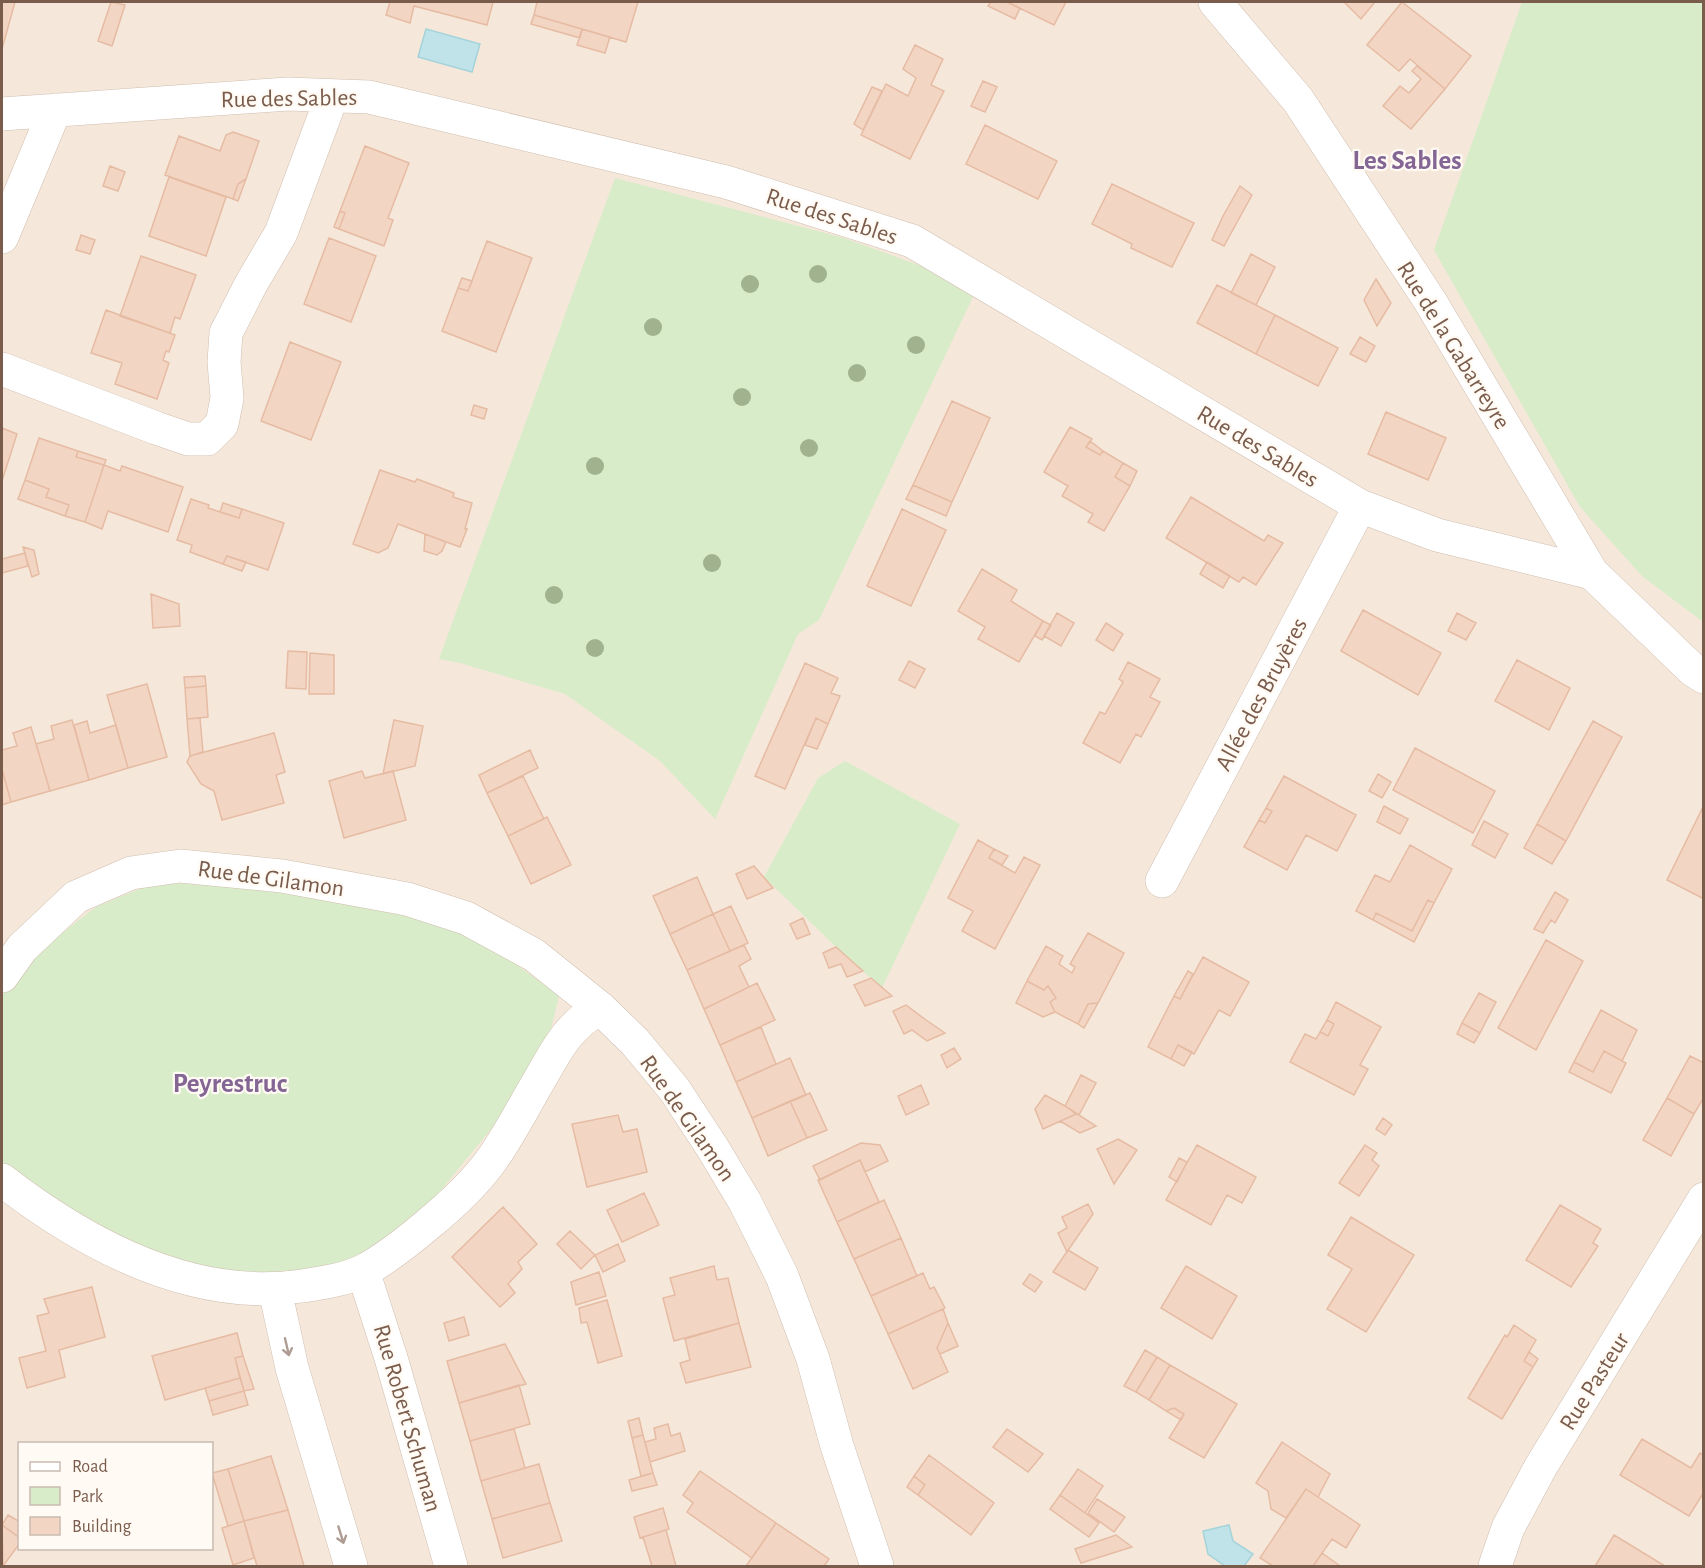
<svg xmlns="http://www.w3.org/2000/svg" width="1705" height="1568" viewBox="0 0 1705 1568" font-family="'Alegreya Sans',sans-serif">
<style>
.residential{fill:#f5e8da;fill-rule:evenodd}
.green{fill:#d8ecc9}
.water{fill:#bfe3e8;stroke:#a5d3da;stroke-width:1.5}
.building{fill:#f3d5c3;stroke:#e6bba3;stroke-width:1.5}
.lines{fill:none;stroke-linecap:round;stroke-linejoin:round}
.minor-casing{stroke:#d1beb0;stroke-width:34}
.minor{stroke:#fff;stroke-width:33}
.tree{fill:#a0b28e}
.oneway{stroke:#af9d94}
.labels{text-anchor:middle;stroke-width:4.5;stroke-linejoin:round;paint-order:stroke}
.street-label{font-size:24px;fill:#7a5c4d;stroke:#fffaf3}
.quarter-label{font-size:27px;font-weight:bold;fill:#846695;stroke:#fffaf3}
</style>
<rect width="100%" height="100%" fill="#fdf6ec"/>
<path class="residential" d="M2,2H1703V1566H2ZM20,1444H212V1548H20Z"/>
<path class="green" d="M1522,2H1703V622L1642,576L1580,507L1434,250Z
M615,178L844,238L921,266L973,297L819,620L798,634L715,819L660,761L565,694L460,663L439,659Z
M845,761L960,824L882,988L836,947L764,877L818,778Z
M156,882L228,886L314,897L417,918L486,942L559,996L549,1037L513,1102L424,1211L354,1260L292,1277L196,1268L98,1230L2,1163V995L37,952L96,907Z"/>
<path class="water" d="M426,29L480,44L472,72L418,57Z
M1229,1525L1233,1541L1253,1554L1244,1566H1225L1208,1554L1203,1531Z"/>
<path class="building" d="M2,2H15L2,49Z
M111,2L125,5L112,46L98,41Z
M390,2H493L487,25L414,6L410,23L386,15Z
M537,2H638L626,42L534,15Z
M991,2H1007L1020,8L1015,19L988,6Z
M1007,2H1066L1054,25Z
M1344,2H1375L1361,19Z
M1402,2L1471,56L1445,89L1410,59L1399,71L1367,45Z
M534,15L582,29L580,38L531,24Z
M582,29L610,37L605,53L577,45Z
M915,45L943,59L931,85L944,91L910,159L861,135L886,84L908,96L916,78L903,69Z
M1417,66L1445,89L1411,129L1383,106L1400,86L1409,93L1421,79L1412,71Z
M983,81L997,87L985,112L971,106Z
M872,87L882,91L863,130L854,124Z
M985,125L1057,161L1038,199L966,164Z
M233,132L259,141L246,179L238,184L233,199L165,175L179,136L220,151L226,135Z
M365,146L409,163L388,218L393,220L384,246L339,229L345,213L340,211Z
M110,166L125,172L118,191L103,186Z
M169,177L226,197L206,256L149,236Z
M246,179L238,201L233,199L238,184Z
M1112,184L1194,223L1172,267L1131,248L1132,244L1092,224Z
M1240,186L1252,195L1224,246L1212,240L1223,216Z
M340,211L345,213L339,229L334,227Z
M81,235L95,240L90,254L76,250Z
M329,238L376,256L351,322L304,304Z
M487,241L532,258L496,352L442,331L458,288L468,291Z
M1251,254L1275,267L1256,305L1231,293Z
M141,256L196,275L180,319L175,317L170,333L120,316Z
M462,278L472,281L468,291L458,288Z
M1376,279L1391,303L1377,326L1364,300Z
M1217,285L1275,315L1256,354L1197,323Z
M106,310L175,335L169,352L166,351L163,360L169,363L157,399L115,384L122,363L91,353Z
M1275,315L1338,348L1318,386L1256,354Z
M1360,337L1375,346L1366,362L1350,354Z
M290,342L341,362L311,440L261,421Z
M952,401L990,418L952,502L913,485Z
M474,405L487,409L484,419L471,415Z
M1386,412L1446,438L1428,480L1368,454Z
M1070,427L1092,439L1086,447L1100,455L1103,451L1123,463L1115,477L1130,486L1104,531L1088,522L1093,514L1062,496L1068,486L1044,472Z
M2,428L17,434L2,481Z
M39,438L78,451L76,457L104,465L85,522L65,516L69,505L46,497L49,489L25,480Z
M1090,441L1103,451L1100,455L1086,447Z
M78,451L106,460L104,465L76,457Z
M1123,463L1137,471L1130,486L1115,477Z
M104,465L120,471L122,466L183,487L168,532L108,511L102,529L85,522Z
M380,470L415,482L417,479L454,493L453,497L472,503L465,529H467L460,547L398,524L388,548L378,553L353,544Z
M25,480L49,489L46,497L69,505L65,516L18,499Z
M913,485L952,502L946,516L906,499Z
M1191,497L1264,541L1268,535L1283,543L1256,585L1243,577L1239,582L1166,538Z
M191,499L209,505L208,508L239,518L242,509L284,523L268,570L227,556L223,564L190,552L192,545L177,540Z
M223,503L242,509L239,518L220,512Z
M902,509L946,530L911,606L867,586Z
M425,534L446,542L442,551L437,555L424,551Z
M23,547L34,550L39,574L32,577Z
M25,553L28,566L2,573V559Z
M227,556L246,562L242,571L223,564Z
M1207,562L1230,576L1223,588L1200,574Z
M982,569L1017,590L1011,601L1043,621L1019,662L978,639L985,627L958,611Z
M151,594L179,604L180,626L153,628Z
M1363,610L1441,653L1418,695L1341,651Z
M1057,613L1074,623L1061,646L1044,636Z
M1457,613L1476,623L1466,640L1448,631Z
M1043,621L1051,625L1042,640L1035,636Z
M1106,623L1123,634L1113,651L1096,640Z
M288,651L307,652L306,689L286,688Z
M310,653L334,655V694H309Z
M1517,660L1570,688L1549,730L1495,701Z
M909,661L925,669L915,688L899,680Z
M1128,662L1160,679L1150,697L1160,702L1141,737L1136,734L1120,763L1083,743L1100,712L1105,714L1123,682L1119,679Z
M805,663L838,678L831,693L840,696L828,724L816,718L785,789L755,776Z
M205,676L206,686L185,688L184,677Z
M147,684L167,757L128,768L107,695Z
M206,686L208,717L187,719L185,688Z
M200,718L203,752L190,756L187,719Z
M816,718L828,724L817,749L805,745Z
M72,720L89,780L50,791L36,744L54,739L51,726Z
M394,720L423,726L415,766L383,774Z
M87,721L90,733L116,725L128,768L89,780L74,725Z
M1593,721L1622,737L1566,841L1537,824Z
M31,727L50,791L11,802L2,769V750L17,746L13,733Z
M274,733L285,772L276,775L284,803L222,820L214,791L201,784L187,762L190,756Z
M1415,748L1495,791L1473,833L1393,790Z
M530,750L538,768L487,793L479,775Z
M2,769L11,802L2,805Z
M362,771L365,778L393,771L406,820L344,838L329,781Z
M1378,774L1391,782L1382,798L1369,791Z
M523,776L544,819L508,836L487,793Z
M1284,776L1356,815L1337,851L1306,835L1287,870L1244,847L1259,820L1265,823L1272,811L1266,808Z
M1384,806L1408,819L1400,834L1377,822Z
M1266,808L1272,811L1265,823L1259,820Z
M1702,809L1704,810V899L1667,880Z
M547,817L571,865L531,884L508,836Z
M1484,821L1508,834L1495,858L1472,845Z
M1537,824L1566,841L1552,864L1524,848Z
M978,840L994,849L989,858L1015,873L1024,857L1040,865L995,949L962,931L973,911L948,898Z
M1410,845L1452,869L1434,903L1428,900L1412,931L1376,913L1373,920L1356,911L1375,875L1390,882Z
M994,849L1008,856L1002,865L989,858Z
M754,866L773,888L747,899L736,874Z
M697,877L713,914L670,934L653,896Z
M1555,892L1568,900L1555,923L1551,920L1543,933L1534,929Z
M1428,900L1434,903L1414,942L1373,920L1376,913L1412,931Z
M731,906L748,943L730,951L713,914Z
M713,914L730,951L687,970L670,934Z
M803,918L810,934L797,939L790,924Z
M1088,933L1124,953L1098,1003L1088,1004L1078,1024L1055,1012L1050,1002L1056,998L1048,986L1044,990L1027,981L1046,946L1063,956L1059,964L1072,973L1075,967L1070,964Z
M1546,940L1583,961L1536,1050L1498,1028Z
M744,945L751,959L739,966L749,987L704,1009L687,970Z
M836,947L846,956L863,971L847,977L841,964L829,968L823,953Z
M1203,957L1249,982L1230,1016L1219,1010L1194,1054L1178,1045L1171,1059L1148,1047L1174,996L1180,999Z
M1188,971L1193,974L1180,999L1174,996Z
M871,978L892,996L865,1006L854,985Z
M1027,981L1044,990L1048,986L1056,998L1050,1002L1055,1012L1043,1017L1016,1003Z
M757,983L775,1020L720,1045L704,1009Z
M1479,993L1496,1002L1480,1033L1462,1023Z
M1336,1002L1381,1027L1360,1065L1368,1069L1354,1095L1290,1062L1305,1034L1316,1039L1320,1032L1328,1036L1334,1024L1327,1020Z
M1098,1003L1084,1028L1078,1024L1088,1004Z
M906,1005L926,1020L945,1033L927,1041L912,1030L904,1034L893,1011Z
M1601,1010L1637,1030L1622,1061L1604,1051L1593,1072L1574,1062Z
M1327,1020L1334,1024L1328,1036L1320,1032Z
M1462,1023L1480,1033L1474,1043L1457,1034Z
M761,1027L776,1064L736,1082L720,1045Z
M1178,1045L1192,1052L1184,1066L1171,1059Z
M954,1048L961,1059L947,1068L941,1055Z
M1604,1051L1626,1063L1611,1093L1569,1072L1574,1062L1593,1072Z
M1690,1056L1704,1063V1097L1694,1114L1667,1098Z
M790,1058L806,1095L752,1118L736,1082Z
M1081,1075L1096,1083L1079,1115L1065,1106Z
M921,1085L929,1104L906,1115L898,1096Z
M810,1093L827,1130L807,1138L790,1101Z
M1045,1095L1065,1106L1076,1114L1043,1129L1035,1109Z
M1667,1098L1694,1114L1671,1156L1643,1140Z
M790,1101L807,1138L768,1156L752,1118Z
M1076,1114L1079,1115L1096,1126L1080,1133L1060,1121Z
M618,1115L623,1132L637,1129L647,1172L587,1187L572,1124Z
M1383,1118L1392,1125L1385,1135L1376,1129Z
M1118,1139L1137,1150L1114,1184L1097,1149Z
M861,1143L880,1145L888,1161L865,1172L860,1160L820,1180L813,1166Z
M1197,1145L1256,1177L1242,1203L1227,1195L1211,1225L1166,1200Z
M1365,1145L1377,1153L1372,1160L1379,1166L1359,1196L1339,1183Z
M1179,1158L1187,1162L1177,1182L1169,1177Z
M860,1160L879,1202L837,1222L818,1180Z
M644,1193L659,1225L622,1242L607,1210Z
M884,1200L901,1238L854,1259L837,1222Z
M1088,1204L1093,1214L1067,1252L1058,1233L1067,1228L1062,1217Z
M1560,1205L1601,1229L1593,1243L1598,1246L1571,1287L1526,1260Z
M503,1207L537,1244L518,1262L522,1269L508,1284L515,1293L500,1307L452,1257Z
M1351,1217L1414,1255L1366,1332L1327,1309L1352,1269L1328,1255Z
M570,1231L595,1255L581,1269L557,1244Z
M901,1238L917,1276L871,1296L854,1259Z
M618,1244L625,1261L603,1272L595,1255Z
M1068,1250L1098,1268L1085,1290L1053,1272Z
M714,1266L717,1280L728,1278L739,1323L674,1341L663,1298L675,1295L670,1278Z
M1186,1266L1237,1296L1212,1339L1161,1308Z
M599,1272L606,1296L576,1305L571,1282Z
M923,1273L930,1289L934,1287L945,1308L888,1334L871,1296Z
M1030,1274L1042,1282L1035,1292L1023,1284Z
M92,1287L105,1337L59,1350L65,1377L27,1388L19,1358L46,1351L37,1316L49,1313L44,1299Z
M607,1300L622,1356L598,1363L587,1322L581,1323L579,1308Z
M943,1309L948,1323L937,1348L948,1372L913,1389L888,1334Z
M464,1317L469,1335L449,1341L444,1323Z
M739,1323L751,1367L686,1383L680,1363L690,1360L685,1339Z
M948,1323L958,1346L940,1354L937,1348Z
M1514,1325L1536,1340L1524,1361L1533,1367L1502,1419L1468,1398L1505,1335L1507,1337Z
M237,1333L243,1356L235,1358L240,1378L165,1400L152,1356Z
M505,1344L526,1384L459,1403L447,1361Z
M1145,1350L1157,1357L1136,1392L1124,1386Z
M1529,1352L1538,1359L1533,1367L1524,1361Z
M243,1356L254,1389L244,1391L235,1358Z
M1157,1357L1170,1365L1149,1400L1136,1392Z
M1170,1365L1237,1404L1204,1458L1169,1438L1184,1414L1174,1408L1166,1411L1149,1400Z
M240,1378L244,1391L209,1401L205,1388Z
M519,1385L530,1424L470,1441L459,1403Z
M244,1391L248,1405L213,1415L209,1401Z
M1174,1408L1184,1414L1181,1420L1166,1411Z
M639,1418L643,1435L632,1438L628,1421Z
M668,1424L671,1436L680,1433L685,1451L650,1462L645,1442L656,1439L654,1428Z
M514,1429L525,1468L481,1481L470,1441Z
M1007,1429L1043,1454L1028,1472L993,1447Z
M643,1435L653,1473L641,1476L632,1438Z
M1642,1439L1691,1468L1700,1453L1704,1455V1492L1689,1516L1620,1475Z
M1282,1442L1330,1474L1318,1497L1306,1489L1286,1518L1271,1509L1268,1491L1256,1483Z
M929,1455L994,1503L971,1535L918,1495L925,1485L914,1476Z
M271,1456L288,1510L244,1521L228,1469Z
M539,1464L550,1503L492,1519L481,1481Z
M228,1469L244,1521L228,1526L212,1473Z
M1078,1469L1103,1486L1085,1513L1060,1495Z
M700,1471L776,1523L752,1558L687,1512L693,1503L683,1495Z
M653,1473L657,1485L632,1491L629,1480Z
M914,1476L925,1485L918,1495L907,1487Z
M1306,1489L1360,1525L1346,1548L1332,1539L1313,1566H1273L1260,1558Z
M1060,1495L1099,1523L1089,1537L1050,1509Z
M1097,1499L1125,1517L1114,1532L1088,1513Z
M550,1503L562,1541L503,1558L492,1519Z
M663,1508L669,1529L640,1538L634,1517Z
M288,1510L304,1566H257L244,1521Z
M8,1515L20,1522V1538L2,1525Z
M244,1521L254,1558L233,1565L222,1528Z
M776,1523L829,1559L824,1566H746Z
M2,1525L20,1538V1543L3,1566Z
M666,1530L676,1566H652L643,1537Z
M1116,1535L1132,1547L1081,1563L1075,1549Z
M1614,1535L1665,1566H1595Z
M1322,1553L1340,1566H1313Z"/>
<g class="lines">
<defs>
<path id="minor" d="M1215,2L1298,100L1430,301L1592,573L1693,670L1704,677
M2,114L288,94L369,97L726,182L912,241L1360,506L1437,535L1592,573
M2,237L55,110
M2,369L156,428L188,439H207L222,424L227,398L224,362L226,333L251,284L281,233L332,96
M1162,881L1360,506
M2,976L22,948L76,897L131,873L180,866L282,876L407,899L466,918L534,955L600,1008L635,1042L674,1089L712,1147L745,1202L782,1276L813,1359L837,1446L877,1566
M2,1180C86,1245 192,1302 302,1286C322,1283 344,1280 363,1271C386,1259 407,1242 426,1226C448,1208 477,1181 493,1158C509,1135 523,1108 537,1084C556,1052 566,1027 600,1008
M363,1271L391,1358L451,1566
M275,1290L292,1368L351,1566
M1495,1566L1508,1528L1540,1468L1704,1199"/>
</defs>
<use href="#minor" class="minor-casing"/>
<use href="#minor" class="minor"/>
</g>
<g class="tree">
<circle cx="818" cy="274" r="9"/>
<circle cx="750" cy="284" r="9"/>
<circle cx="653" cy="327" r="9"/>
<circle cx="916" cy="345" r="9"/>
<circle cx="857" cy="373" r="9"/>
<circle cx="742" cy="397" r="9"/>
<circle cx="809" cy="448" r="9"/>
<circle cx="595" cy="466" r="9"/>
<circle cx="712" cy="563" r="9"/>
<circle cx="554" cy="595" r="9"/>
<circle cx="595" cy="648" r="9"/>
</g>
<defs><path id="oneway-shaft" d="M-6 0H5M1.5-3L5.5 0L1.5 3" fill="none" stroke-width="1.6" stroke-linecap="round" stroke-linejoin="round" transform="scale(1.5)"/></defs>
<g class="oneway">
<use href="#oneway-shaft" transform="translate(287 1347) rotate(77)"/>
<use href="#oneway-shaft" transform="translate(341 1535) rotate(73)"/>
</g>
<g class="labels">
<g class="street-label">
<text transform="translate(289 98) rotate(-1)" y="8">Rue des Sables</text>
<text transform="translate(832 216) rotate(18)" y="8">Rue des Sables</text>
<text transform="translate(1454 345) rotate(58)" y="8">Rue de la Gabarreyre</text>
<text transform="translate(1258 446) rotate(31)" y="8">Rue des Sables</text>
<text transform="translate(1261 694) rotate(-62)" y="8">Allée des Bruyères</text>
<text transform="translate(271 878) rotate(8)" y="8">Rue de Gilamon</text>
<text transform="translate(688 1118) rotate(55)" y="8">Rue de Gilamon</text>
<text transform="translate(1594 1381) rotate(-58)" y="8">Rue Pasteur</text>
<text transform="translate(408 1418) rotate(74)" y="8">Rue Robert Schuman</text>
</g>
<g class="quarter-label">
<text x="1407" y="169">Les Sables</text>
<text x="230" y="1092">Peyrestruc</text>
</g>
</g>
<rect width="1705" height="1568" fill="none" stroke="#7a5c4d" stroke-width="6"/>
<rect x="18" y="1442" width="195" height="108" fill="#fffaf3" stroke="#cabbb1" stroke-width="1.5"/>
<rect x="30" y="1462" width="30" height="9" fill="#ffffff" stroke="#cabbb1" stroke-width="1.5"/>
<text x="72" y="1472" font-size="18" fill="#7a5c4d">Road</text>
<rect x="30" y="1487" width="30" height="18" fill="#d8ecc9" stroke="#cabbb1" stroke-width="1.5"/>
<text x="72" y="1502" font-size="18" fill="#7a5c4d">Park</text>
<rect x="30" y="1517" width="30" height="18" fill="#f3d5c3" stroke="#cabbb1" stroke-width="1.5"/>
<text x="72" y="1532" font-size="18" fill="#7a5c4d">Building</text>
</svg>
